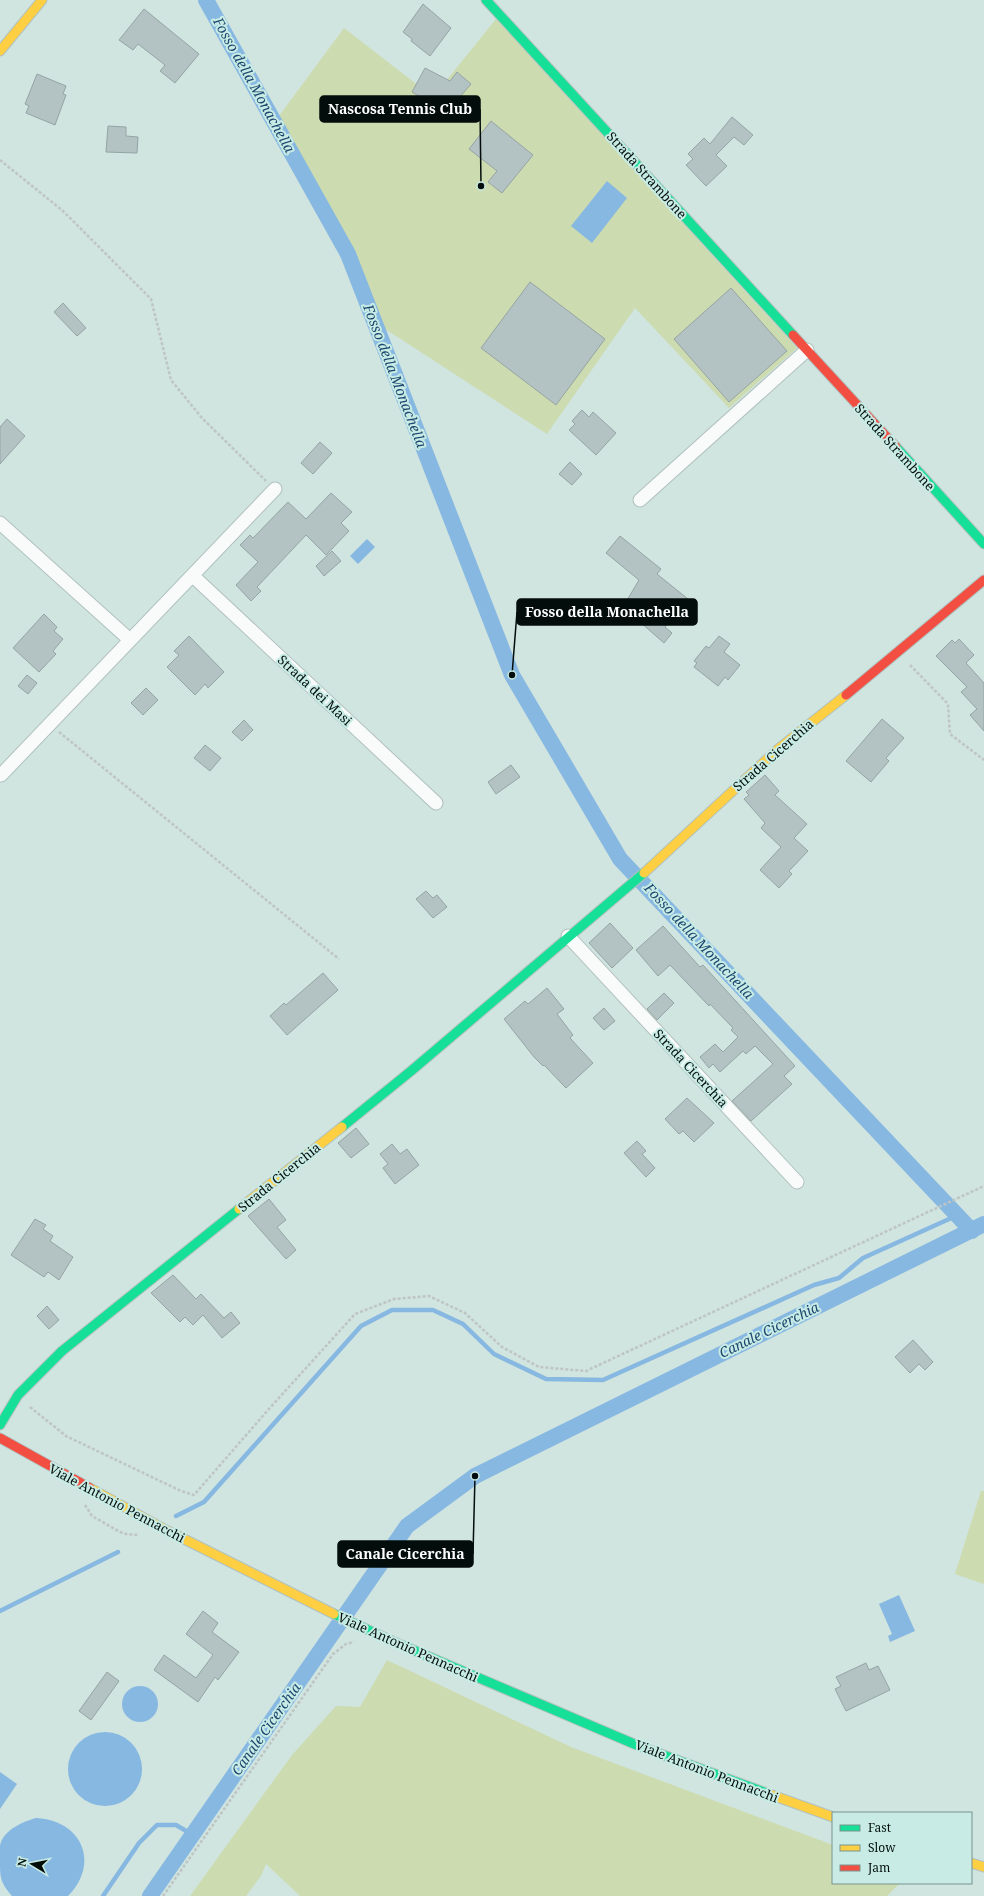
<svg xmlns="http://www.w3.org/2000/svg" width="984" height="1896" viewBox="0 0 984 1896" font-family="'Noto Serif',serif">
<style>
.green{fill:#cddcb0}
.water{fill:#87b8e1}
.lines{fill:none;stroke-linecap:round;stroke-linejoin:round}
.stream{stroke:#87b8e1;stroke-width:4.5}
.canal{stroke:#87b8e1;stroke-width:16}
.building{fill:#b3c2c2;stroke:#95a4a4}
.street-casing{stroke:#b1c1be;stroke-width:15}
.fast-casing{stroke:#b1c1be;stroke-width:11}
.slow-casing{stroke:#b1c1be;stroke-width:11}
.jam-casing{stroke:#b1c1be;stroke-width:11}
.path{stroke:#bec5c3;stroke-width:2.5;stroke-dasharray:3 2;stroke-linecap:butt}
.street{stroke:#f8fbfa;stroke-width:13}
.fast{stroke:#16e098;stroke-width:9}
.slow{stroke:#ffcf43;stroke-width:9}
.jam{stroke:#f24e42;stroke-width:9}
.labels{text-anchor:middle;stroke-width:4;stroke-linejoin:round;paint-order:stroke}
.street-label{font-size:13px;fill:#030e0c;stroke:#c8ece5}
.water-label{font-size:14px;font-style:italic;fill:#1c476f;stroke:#c8ece5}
.leader{fill:none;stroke:#030e0c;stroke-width:1.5}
.callout-dot{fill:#030e0c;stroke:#c8ece5;stroke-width:1.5}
.callout{fill:#030e0c;stroke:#030e0c;stroke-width:1.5}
.callout-label{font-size:14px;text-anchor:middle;font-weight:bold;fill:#fff}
</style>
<rect width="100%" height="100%" fill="#d0e4e0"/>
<path class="green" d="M496,19L797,348L729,408L635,308L547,434L379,325L350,253L276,120L344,28L433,97Z
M981,1491H984V1584L955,1574Z
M387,1660L571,1747L833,1845V1883H900L887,1896H300L266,1864L261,1876L246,1896H190L292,1755L336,1706L360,1707Z"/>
<path class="water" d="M607,181L627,198L592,243L571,226Z
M367,539L375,547L358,564L350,556Z
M899,1595L915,1631L890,1642L888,1636L892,1634L879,1604Z
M122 1704a18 18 0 1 1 36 0a18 18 0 1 1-36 0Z
M68 1769a37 37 0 1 1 74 0a37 37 0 1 1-74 0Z
M0,1772L17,1784L0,1809Z
M36,1818C81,1820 101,1862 68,1896H12C1,1883 0,1879 0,1862C0,1857 0,1851 0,1846C3,1830 22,1822 36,1818Z"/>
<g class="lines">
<path class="stream" d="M176,1516L204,1502L361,1326L392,1310H433L463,1324L494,1354L546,1379L603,1380L814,1285L839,1278L863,1258L958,1215
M0,1611L118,1552
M103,1896L139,1843L157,1825H176L193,1835"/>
<path class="canal" d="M206,0L348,254L512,675L620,859L972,1231
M150,1896L407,1526L475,1476L984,1224"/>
</g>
<path class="building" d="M423,4L451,28L430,56L411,41L412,39L403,32Z
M144,9L199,54L175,83L160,71L165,65L138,44L133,50L119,40Z
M425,68L450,81L457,72L471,84L445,114L433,104L412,92Z
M37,74L66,86L63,94L66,95L55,125L26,113L29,106L25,104Z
M732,117L753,135L744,145L734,137L716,155L727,166L706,186L686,165L693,159L688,154L704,138L710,144Z
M491,121L533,155L502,193L488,182L497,171L469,149Z
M108,126L126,127V136L138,137L137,153L106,152Z
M530,282L605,339L556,405L481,348Z
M731,288L787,351L729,402L674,339Z
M63,303L86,328L77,336L54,312Z
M582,410L589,417L593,412L616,433L596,455L569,430L575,424L572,421Z
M7,419L25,436L0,464V427Z
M320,442L332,453L313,474L301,463Z
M570,462L582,474L572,485L559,474Z
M331,493L352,512L341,523L349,531L326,555L306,535L257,587L261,591L251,601L236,585L258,562L240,545L250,535L253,538L288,502L306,519Z
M620,536L661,569L657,574L688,599L665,627L672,633L664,643L623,607L639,580L606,553Z
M332,551L341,561L324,576L316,566Z
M44,614L57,627L54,631L63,639L53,651L56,654L39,672L13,648Z
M189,636L224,672L208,688L205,684L195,695L167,667L179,655L174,651Z
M719,636L730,644L724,652L740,665L728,680L725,677L718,686L694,667L697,663L694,661L706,646L709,648Z
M959,639L974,655L966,663L984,683V731L970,715L977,709L961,692L967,687L936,656L952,640L955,643Z
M27,675L37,683L28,694L18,686Z
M146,688L158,700L143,715L131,703Z
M882,719L904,738L886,758L889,761L871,782L846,761Z
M244,720L253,730L242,741L232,732Z
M205,745L221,758L210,771L194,758Z
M511,765L520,777L496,794L488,782Z
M765,775L779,791L775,795L807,824L794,838L808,851L789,871L792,874L779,888L760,870L781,847L761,828L765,823L744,799L749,795L746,792Z
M426,891L433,898L437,895L447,907L433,918L416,899Z
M610,923L633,948L612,968L589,943Z
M663,926L700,967L703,965L795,1066L784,1076L792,1084L751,1121L732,1101L773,1064L755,1046L746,1054L743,1051L720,1072L713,1064L709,1068L700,1057L715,1044L723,1052L738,1037L731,1030L733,1028L710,1004L709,1006L670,965L658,976L636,950Z
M323,973L338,990L287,1035L270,1016L284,1003L286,1005Z
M547,988L564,1009L557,1014L573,1035L570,1038L593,1063L566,1088L544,1065L543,1066L534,1057L504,1019L525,1001L528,1004Z
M664,993L674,1003L657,1020L647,1009Z
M604,1008L615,1021L604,1030L593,1018Z
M687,1098L714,1123L694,1142L683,1131L679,1134L665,1119Z
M356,1128L369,1144L351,1158L338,1143Z
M637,1141L646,1151L642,1154L655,1168L646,1177L624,1153Z
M392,1144L400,1154L407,1149L419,1165L395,1184L383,1168L388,1164L380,1154Z
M269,1199L286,1220L277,1227L296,1250L286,1259L248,1216Z
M35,1219L46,1225L43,1229L53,1236L50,1241L73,1257L59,1280L48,1272L44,1277L11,1255Z
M173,1275L196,1299L201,1294L224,1318L231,1312L240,1323L222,1338L203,1315L193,1325L185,1317L180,1322L151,1293Z
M47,1306L59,1320L49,1329L37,1316Z
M913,1340L933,1362L925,1370L919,1364L910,1373L895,1357Z
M203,1611L218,1623L212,1632L239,1652L218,1680L215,1677L198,1702L154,1670L164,1655L196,1678L213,1655L186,1634Z
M866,1663L869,1670L878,1666L890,1690L846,1711L835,1689L841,1686L836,1677Z
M107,1672L119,1681L91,1720L79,1711Z"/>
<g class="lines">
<defs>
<path id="street" d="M640,500L807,350
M0,523L130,640
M193,576L436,803
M1,775L275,489
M568,936L797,1182"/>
<path id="fast" d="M486,0L793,335
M896,447L984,544
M342,1127L411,1071L644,873
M0,1425L18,1395L62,1351L239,1209
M334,1614L392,1641L639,1746L769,1794"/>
<path id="slow" d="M0,51L42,0
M644,873L777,750L846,695
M239,1209L342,1127
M90,1488L164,1529L334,1614
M769,1794L833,1817
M971,1863L984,1867"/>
<path id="jam" d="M793,335L896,447
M846,695L984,580
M0,1438L90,1488"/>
</defs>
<use href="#street" class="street-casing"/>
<use href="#fast" class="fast-casing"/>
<use href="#slow" class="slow-casing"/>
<use href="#jam" class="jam-casing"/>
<path class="path" d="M0,160L63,211L151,299L171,380L202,418L266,481
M910,665L948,704L950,734L984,760
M59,732L339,959
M30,1407L66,1436L181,1491L194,1495L268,1410L355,1314L394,1299L429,1296L465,1313L502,1347L539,1367L586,1371L984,1186
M85,1505L92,1516L120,1532L126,1534L139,1535
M163,1896L333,1654L346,1644L354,1642"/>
<use href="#street" class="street"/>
<use href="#fast" class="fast"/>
<use href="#slow" class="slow"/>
<use href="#jam" class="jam"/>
</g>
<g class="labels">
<g class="street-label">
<text transform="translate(647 175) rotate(48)" y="5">Strada Strambone</text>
<text transform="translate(895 447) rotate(48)" y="5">Strada Strambone</text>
<text transform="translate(315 690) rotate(43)" y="5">Strada dei Masi</text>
<text transform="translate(773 755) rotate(-41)" y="5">Strada Cicerchia</text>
<text transform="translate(691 1068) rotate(47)" y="5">Strada Cicerchia</text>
<text transform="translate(279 1177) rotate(-39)" y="5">Strada Cicerchia</text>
<text transform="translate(117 1503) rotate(28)" y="5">Viale Antonio Pennacchi</text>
<text transform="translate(408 1647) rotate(24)" y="5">Viale Antonio Pennacchi</text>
<text transform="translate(707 1771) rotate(21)" y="5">Viale Antonio Pennacchi</text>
</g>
<g class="water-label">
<text transform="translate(254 85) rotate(61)" y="5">Fosso della Monachella</text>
<text transform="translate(395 376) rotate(69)" y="5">Fosso della Monachella</text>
<text transform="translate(699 941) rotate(47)" y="5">Fosso della Monachella</text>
<text transform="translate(769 1330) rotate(-26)" y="5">Canale Cicerchia</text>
<text transform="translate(266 1729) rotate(-55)" y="5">Canale Cicerchia</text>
</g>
</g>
<path class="leader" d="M481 186L480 109M512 675L517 612M475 1476L473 1554"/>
<g class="callout-dot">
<circle cx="481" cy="186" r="4"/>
<circle cx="512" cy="675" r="4"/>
<circle cx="475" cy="1476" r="4"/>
</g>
<g class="callout">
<rect x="320" y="96" width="160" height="26" rx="4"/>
<rect x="517" y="599" width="180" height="26" rx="4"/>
<rect x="338" y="1541" width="135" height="26" rx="4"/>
</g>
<g class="callout-label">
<text x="400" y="114">Nascosa Tennis Club</text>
<text x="607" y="617">Fosso della Monachella</text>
<text x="405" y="1559">Canale Cicerchia</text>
</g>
<rect x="832" y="1812" width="140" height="72" fill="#c8ece5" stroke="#79938e"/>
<rect x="840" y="1825" width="20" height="6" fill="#16e098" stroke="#79938e"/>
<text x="868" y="1832" font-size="12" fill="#030e0c">Fast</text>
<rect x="840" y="1845" width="20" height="6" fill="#ffcf43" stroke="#79938e"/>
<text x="868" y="1852" font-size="12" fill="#030e0c">Slow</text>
<rect x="840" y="1865" width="20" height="6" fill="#f24e42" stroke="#79938e"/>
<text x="868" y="1872" font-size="12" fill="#030e0c">Jam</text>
<g transform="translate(32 1864) rotate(280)" stroke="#c8ece5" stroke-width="3" paint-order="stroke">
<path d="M0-3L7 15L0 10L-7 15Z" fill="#030e0c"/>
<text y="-6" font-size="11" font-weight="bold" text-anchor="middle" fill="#030e0c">N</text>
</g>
</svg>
